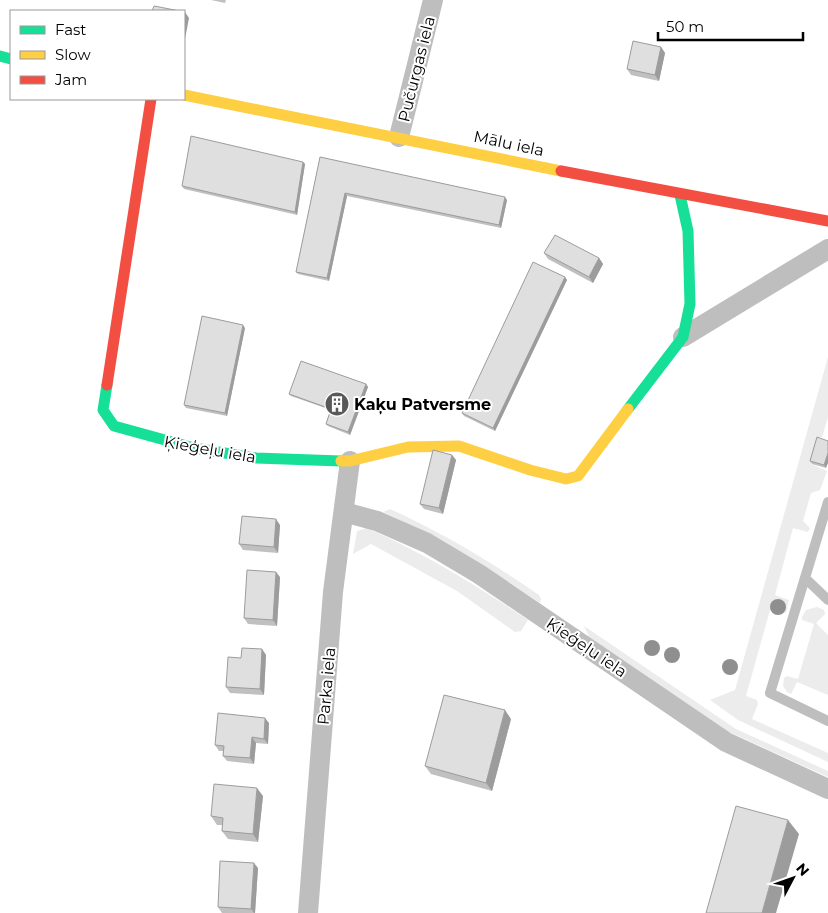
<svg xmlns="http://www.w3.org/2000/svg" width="828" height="913" viewBox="0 0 828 913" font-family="Montserrat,sans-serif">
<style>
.green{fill:#ececec}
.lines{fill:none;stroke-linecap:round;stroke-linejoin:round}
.lane{stroke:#bebebe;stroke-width:10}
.street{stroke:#bebebe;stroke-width:20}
.fast{stroke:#16e098;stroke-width:11}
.slow{stroke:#ffcf43;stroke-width:11}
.jam{stroke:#f24e42;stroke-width:11}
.tree{fill:#8f8f8f}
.wall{fill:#c0c0c0}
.shaded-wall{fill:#9c9c9c}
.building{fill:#dfdfdf;stroke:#9c9c9c}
.labels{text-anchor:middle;stroke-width:4;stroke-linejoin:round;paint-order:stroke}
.street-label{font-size:16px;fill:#000;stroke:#fff}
.poi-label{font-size:16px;font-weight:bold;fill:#000;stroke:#fff;text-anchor:start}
</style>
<rect width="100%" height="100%" fill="#fff"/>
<path class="green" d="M828,357V417L822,437H818L811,464L827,471L820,490L811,493L803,521L810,528L808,532L793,528L775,595L789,600L786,613L770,610L746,696L757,700L758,704L752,719L828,753V762L738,720L710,700L735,690Z
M390,509C443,533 491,562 539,595L541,599L540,603C488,568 440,538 383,512Z
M367,528C427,555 474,584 528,620L521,631L515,632L457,591L371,544L353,554L357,531Z
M817,607L824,610L825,614L816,623L828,635V695L797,682L791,694L787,692L783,686L784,678L787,676L798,679L814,624L802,620V617L806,610Z
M584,626L736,729L828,771V777L727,731L589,637Z"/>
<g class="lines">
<path class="lane" d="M828,502L770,693L828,721
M805,578L828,600"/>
<path class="street" d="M399,137L433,0
M683,337L828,249
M344,512L377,521L427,543L479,574L726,742L828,789
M308,913L333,592L350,461"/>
<path class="fast" d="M0,56L11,59
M107,385L103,410L114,426L194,448L256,458L341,461
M628,409L683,337L690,304L688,231L680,195"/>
<path class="slow" d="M184,95L561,171
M341,461H350L408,447L459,446L530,470L566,479L578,476L628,409"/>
<path class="jam" d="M561,171L828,221
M107,385L151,99"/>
</g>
<g class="tree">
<circle cx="778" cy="607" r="8"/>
<circle cx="652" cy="648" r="8"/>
<circle cx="672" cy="655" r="8"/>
<circle cx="730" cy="667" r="8"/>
</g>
<path class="wall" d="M211,0H226L225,3Z
M661,47L665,53L659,81L631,75L627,69Z
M320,157L507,200L501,228L347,196L329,281L298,274L296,272Z
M303,162L305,164L297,215L184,189L182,186Z
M544,253L599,258L603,264L593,283L548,259Z
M565,277L567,280L495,431L464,416L462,413Z
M245,328L227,416L186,408L184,405Z
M366,384L368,387L350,435L328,426L326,424L331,410L291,396L289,394Z
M817,437L826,468L812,464L810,461Z
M452,455L456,460L443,514L424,509L420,504Z
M280,525L278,553L243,550L239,544Z
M280,577L277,626L248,624L244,618Z
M262,649L266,655L264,695L230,693L226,687L241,658Z
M511,719L492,791L431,774L425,766Z
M269,723L268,744L256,743L254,764L227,761L223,756V751H219L215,745Z
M263,796L258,842L228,839L222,831L223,825H217L211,816Z
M258,868L255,913H222L218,907Z"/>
<path class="shaded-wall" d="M185,12L189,18L184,44V19Z
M661,47L665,53L659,81L655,75Z
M303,162L305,164L297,215L295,212Z
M345,193L347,196L329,281L327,278Z
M505,197L507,200L501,228L499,225Z
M599,258L603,264L593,283L589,277Z
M565,277L567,280L495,431L493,428Z
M243,325L245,328L227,416L225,413Z
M366,384L368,387L350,435L348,432Z
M828,453V463L826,468L824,465Z
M452,455L456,460L443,514L439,508Z
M276,519L280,525L278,553L274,547Z
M276,572L280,577L277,626L273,620Z
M262,649L266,655L264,695L260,689Z
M505,710L511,719L492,791L486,783Z
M265,718L269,723L268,744L264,739Z
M252,737L256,743L254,764L250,758Z
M257,788L263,796L258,842L253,834Z
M788,820L799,834L776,913H762Z
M254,863L258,868L255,913H254L251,909Z"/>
<path class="building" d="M154,6L180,11H152Z
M633,41L661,47L655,75L627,69Z
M191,136L303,162L295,212L182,186Z
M320,157L505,197L499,225L345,193L327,278L296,272Z
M555,235L599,258L589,277L544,253Z
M533,262L565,277L493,428L462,413Z
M202,316L243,325L225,413L184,405Z
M301,361L366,384L348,432L326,424L331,409L289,394Z
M817,437L828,441V453L824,465L810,461Z
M433,450L452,455L439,508L420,504Z
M242,516L276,519L274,547L239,544Z
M247,570L276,572L273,620L244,618Z
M242,648L262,649L260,689L226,687L228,657L241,658Z
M444,695L505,710L486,783L425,766Z
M218,713L265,718L264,739L252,737L250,758L223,756L224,746L215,745Z
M214,784L257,788L253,834L222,831L223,818L211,816Z
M736,806L788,820L762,913H706Z
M220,861L254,863L251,909L218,907Z"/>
<defs>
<symbol id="building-disc" viewBox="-11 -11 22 22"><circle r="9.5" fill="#595959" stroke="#fff"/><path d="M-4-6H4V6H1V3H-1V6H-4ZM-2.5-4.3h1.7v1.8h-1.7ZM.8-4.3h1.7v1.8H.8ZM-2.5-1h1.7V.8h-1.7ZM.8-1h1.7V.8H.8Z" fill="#fff"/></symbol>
</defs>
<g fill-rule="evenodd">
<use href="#building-disc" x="323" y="390" width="28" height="28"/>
</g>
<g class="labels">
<g class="street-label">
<text transform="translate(416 69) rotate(-76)" y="6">Pučurgas iela</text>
<text transform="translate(509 143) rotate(12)" y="6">Mālu iela</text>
<text transform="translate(210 449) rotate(10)" y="6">Ķieģeļu iela</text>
<text transform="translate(587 647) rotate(34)" y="6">Ķieģeļu iela</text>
<text transform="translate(326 686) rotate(-85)" y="6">Parka iela</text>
</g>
<g class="poi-label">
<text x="354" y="410">Kaķu Patversme</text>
</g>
</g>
<rect x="10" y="10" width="175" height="90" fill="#ffffff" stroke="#999999"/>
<rect x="20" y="26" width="25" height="8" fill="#16e098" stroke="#999999"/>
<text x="55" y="35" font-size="15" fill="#000000">Fast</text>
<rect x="20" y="51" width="25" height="8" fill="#ffcf43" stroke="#999999"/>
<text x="55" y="60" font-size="15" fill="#000000">Slow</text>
<rect x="20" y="76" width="25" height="8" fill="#f24e42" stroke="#999999"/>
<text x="55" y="85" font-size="15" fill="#000000">Jam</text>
<g transform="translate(793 878) rotate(49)" stroke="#ffffff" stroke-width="4" paint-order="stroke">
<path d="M0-4L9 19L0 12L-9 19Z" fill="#000000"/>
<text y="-8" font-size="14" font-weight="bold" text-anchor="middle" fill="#000000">N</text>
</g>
<path d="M658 32v8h145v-8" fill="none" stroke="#000000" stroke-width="2.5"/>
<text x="666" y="32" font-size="15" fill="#000000" stroke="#ffffff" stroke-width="4" paint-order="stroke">50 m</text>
</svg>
